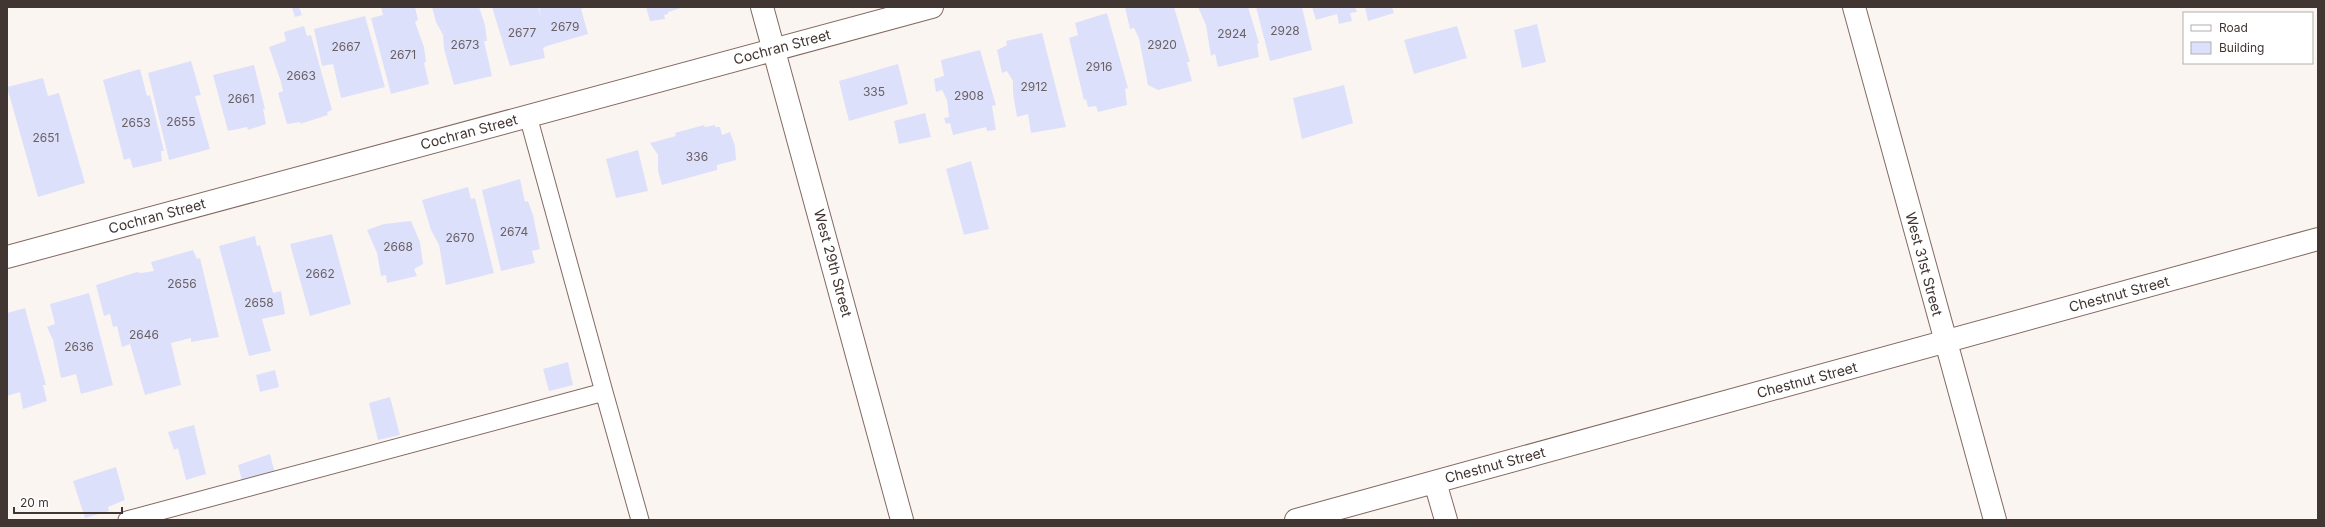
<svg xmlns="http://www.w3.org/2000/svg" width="2325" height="527" viewBox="0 0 2325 527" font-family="Inter,sans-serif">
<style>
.building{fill:#dde0fb}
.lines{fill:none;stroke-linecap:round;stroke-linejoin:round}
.lane-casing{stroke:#836960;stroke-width:19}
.street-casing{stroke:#836960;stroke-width:24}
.secondary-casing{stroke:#836960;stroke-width:24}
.lane{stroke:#fff;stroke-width:17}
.street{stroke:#fff;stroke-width:22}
.secondary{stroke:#fff;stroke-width:22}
.labels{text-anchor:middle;stroke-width:3.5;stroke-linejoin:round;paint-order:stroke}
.number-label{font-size:12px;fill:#696064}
.street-label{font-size:14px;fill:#423632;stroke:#fff}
</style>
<rect width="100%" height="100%" fill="#fbf5f2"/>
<path class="building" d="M299,7L302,15L295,17L292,8Z
M381,7H415L418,20L415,22L424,47L426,62L424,63L429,84L391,94L371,18L383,15Z
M432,7H479L485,25L487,41H484L492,76L454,85L444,49L443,35L436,22Z
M492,7H538L541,18L539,7H587L581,9L588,34L547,46L543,48L545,58L510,66Z
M646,7H684L668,12V14L664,15L665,19L650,21Z
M1125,7H1174L1190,62H1187L1192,81L1158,90L1148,85L1139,38L1134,28L1130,29Z
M1198,7H1248L1259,43L1257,44L1259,57L1218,67L1215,54L1211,56L1206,25Z
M1256,7H1302L1312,50L1270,61Z
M1312,7H1355L1357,12L1350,13L1352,21L1339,24L1337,14L1316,20Z
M1365,7H1392L1394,13L1368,21Z
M1107,13L1128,88L1125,89L1127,105L1098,112L1096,106L1088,107L1086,99L1084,100L1069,38L1078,35L1075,23Z
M365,16L385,87L341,98L333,64L322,66L314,29Z
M1537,24L1546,62L1522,68L1514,30Z
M304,26L307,36L311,35L332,110L327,112L328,115L300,124L301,122L287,124L278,93L283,91L281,82L269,47L286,41L284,32Z
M1457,26L1467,58L1414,74L1404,40Z
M1042,33L1066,127L1031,133L1028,114L1017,117L1013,93V81L1007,71L1002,73L997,50L1007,45L1006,41Z
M980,50L996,105L992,106L996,130L987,131L986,127L953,135L950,123L946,124L944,118L949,117L947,100L942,90L936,92L934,79L944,76L941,60Z
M191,61L201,95L195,96L210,149L169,160L148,73Z
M898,64L908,104L849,121L839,81Z
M254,65L265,109H263L266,124L248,130L247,127L228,131L213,75Z
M140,69L147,96L150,95L164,151H161L162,161L133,168L130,158L124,160L103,80Z
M43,78L48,96L59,93L85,183L38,197L7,87Z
M1344,85L1353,123L1302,139L1293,98Z
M925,113L931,137L899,144L894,121Z
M704,125L705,127L715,125V127H720L722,135L730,132L735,146L736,160L717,165V170L662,185L658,171V155L650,143L676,136L675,133Z
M638,150L648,191L616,198L606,159Z
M971,161L989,229L964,235L946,169Z
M520,179L525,202L528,201L533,215L540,249L532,251L535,263L501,271L482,190Z
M468,187L471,199L475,198L494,273L446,285L439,245L431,230L422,200Z
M411,221L420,242L423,264L414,269L417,276L387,283L386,275L381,276L377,253L367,230L384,224Z
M332,234L351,304L310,316L290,244Z
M255,236L257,246L260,245L273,293L281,291L285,314L262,319L271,351L249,356L219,246Z
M193,250L197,259L200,258L219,337L191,342V338L171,343L181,385L145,395L130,344L122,347L117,326L113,327L110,314L104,316L96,285L137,272L141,273L154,271L151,262Z
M89,293L113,385L81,394L76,374L61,378L53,340L47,327L55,324L50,304Z
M25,308L46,385H43L47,401L23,409L20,392L7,396V313Z
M568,362L573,385L549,391L543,369Z
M275,370L279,387L260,392L256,375Z
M390,397L400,435L378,440L369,403Z
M194,425L206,474L186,480L178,448L174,450L168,432Z
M270,454L276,478L243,485L238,465Z
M116,467L125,500L108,507L109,511L85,518L73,481Z"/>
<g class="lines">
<defs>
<path id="lane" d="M528,116L604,392
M127,520L604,392L640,520"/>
<path id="street" d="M1854,7L1995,520
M7,257L932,7
M1435,482L1446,520
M1296,520L2318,239"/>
<path id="secondary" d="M762,7L902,520"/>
</defs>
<use href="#lane" class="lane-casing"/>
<use href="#street" class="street-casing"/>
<use href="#secondary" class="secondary-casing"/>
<use href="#lane" class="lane"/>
<use href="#street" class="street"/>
<use href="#secondary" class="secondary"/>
</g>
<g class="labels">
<g class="number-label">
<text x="565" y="31">2679</text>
<text x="1285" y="35">2928</text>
<text x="522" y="37">2677</text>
<text x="1232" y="38">2924</text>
<text x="465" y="49">2673</text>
<text x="1162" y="49">2920</text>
<text x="346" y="51">2667</text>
<text x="403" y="59">2671</text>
<text x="1099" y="71">2916</text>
<text x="301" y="80">2663</text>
<text x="1034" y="91">2912</text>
<text x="874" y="96">335</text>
<text x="969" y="100">2908</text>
<text x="241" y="103">2661</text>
<text x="181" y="126">2655</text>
<text x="136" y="127">2653</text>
<text x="46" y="142">2651</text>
<text x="697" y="161">336</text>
<text x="514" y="236">2674</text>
<text x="460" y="242">2670</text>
<text x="398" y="251">2668</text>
<text x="320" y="278">2662</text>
<text x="182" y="288">2656</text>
<text x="259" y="307">2658</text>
<text x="144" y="339">2646</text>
<text x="79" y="351">2636</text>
</g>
<g class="street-label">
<text transform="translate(782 47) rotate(-15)" y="5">Cochran Street</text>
<text transform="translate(469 132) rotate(-15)" y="5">Cochran Street</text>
<text transform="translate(157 216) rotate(-15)" y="5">Cochran Street</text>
<text transform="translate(833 263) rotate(75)" y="5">West 29th Street</text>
<text transform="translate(1924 264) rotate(75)" y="5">West 31st Street</text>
<text transform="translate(2119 294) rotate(-15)" y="5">Chestnut Street</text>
<text transform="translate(1807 380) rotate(-15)" y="5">Chestnut Street</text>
<text transform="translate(1495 465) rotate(-15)" y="5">Chestnut Street</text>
</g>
</g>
<rect width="2325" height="527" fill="none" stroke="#423632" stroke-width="16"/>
<rect x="2183" y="12" width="130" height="52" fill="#ffffff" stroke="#b3afad"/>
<rect x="2191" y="25" width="20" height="6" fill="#ffffff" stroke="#b3afad"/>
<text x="2219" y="32" font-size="12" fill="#423632">Road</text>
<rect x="2191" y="42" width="20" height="12" fill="#dde0fb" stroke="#b3afad"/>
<text x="2219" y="52" font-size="12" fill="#423632">Building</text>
<path d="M14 507v6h108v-6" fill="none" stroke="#423632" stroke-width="2"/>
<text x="20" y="507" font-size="12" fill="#423632" stroke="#ffffff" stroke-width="3" paint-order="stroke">20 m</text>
</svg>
